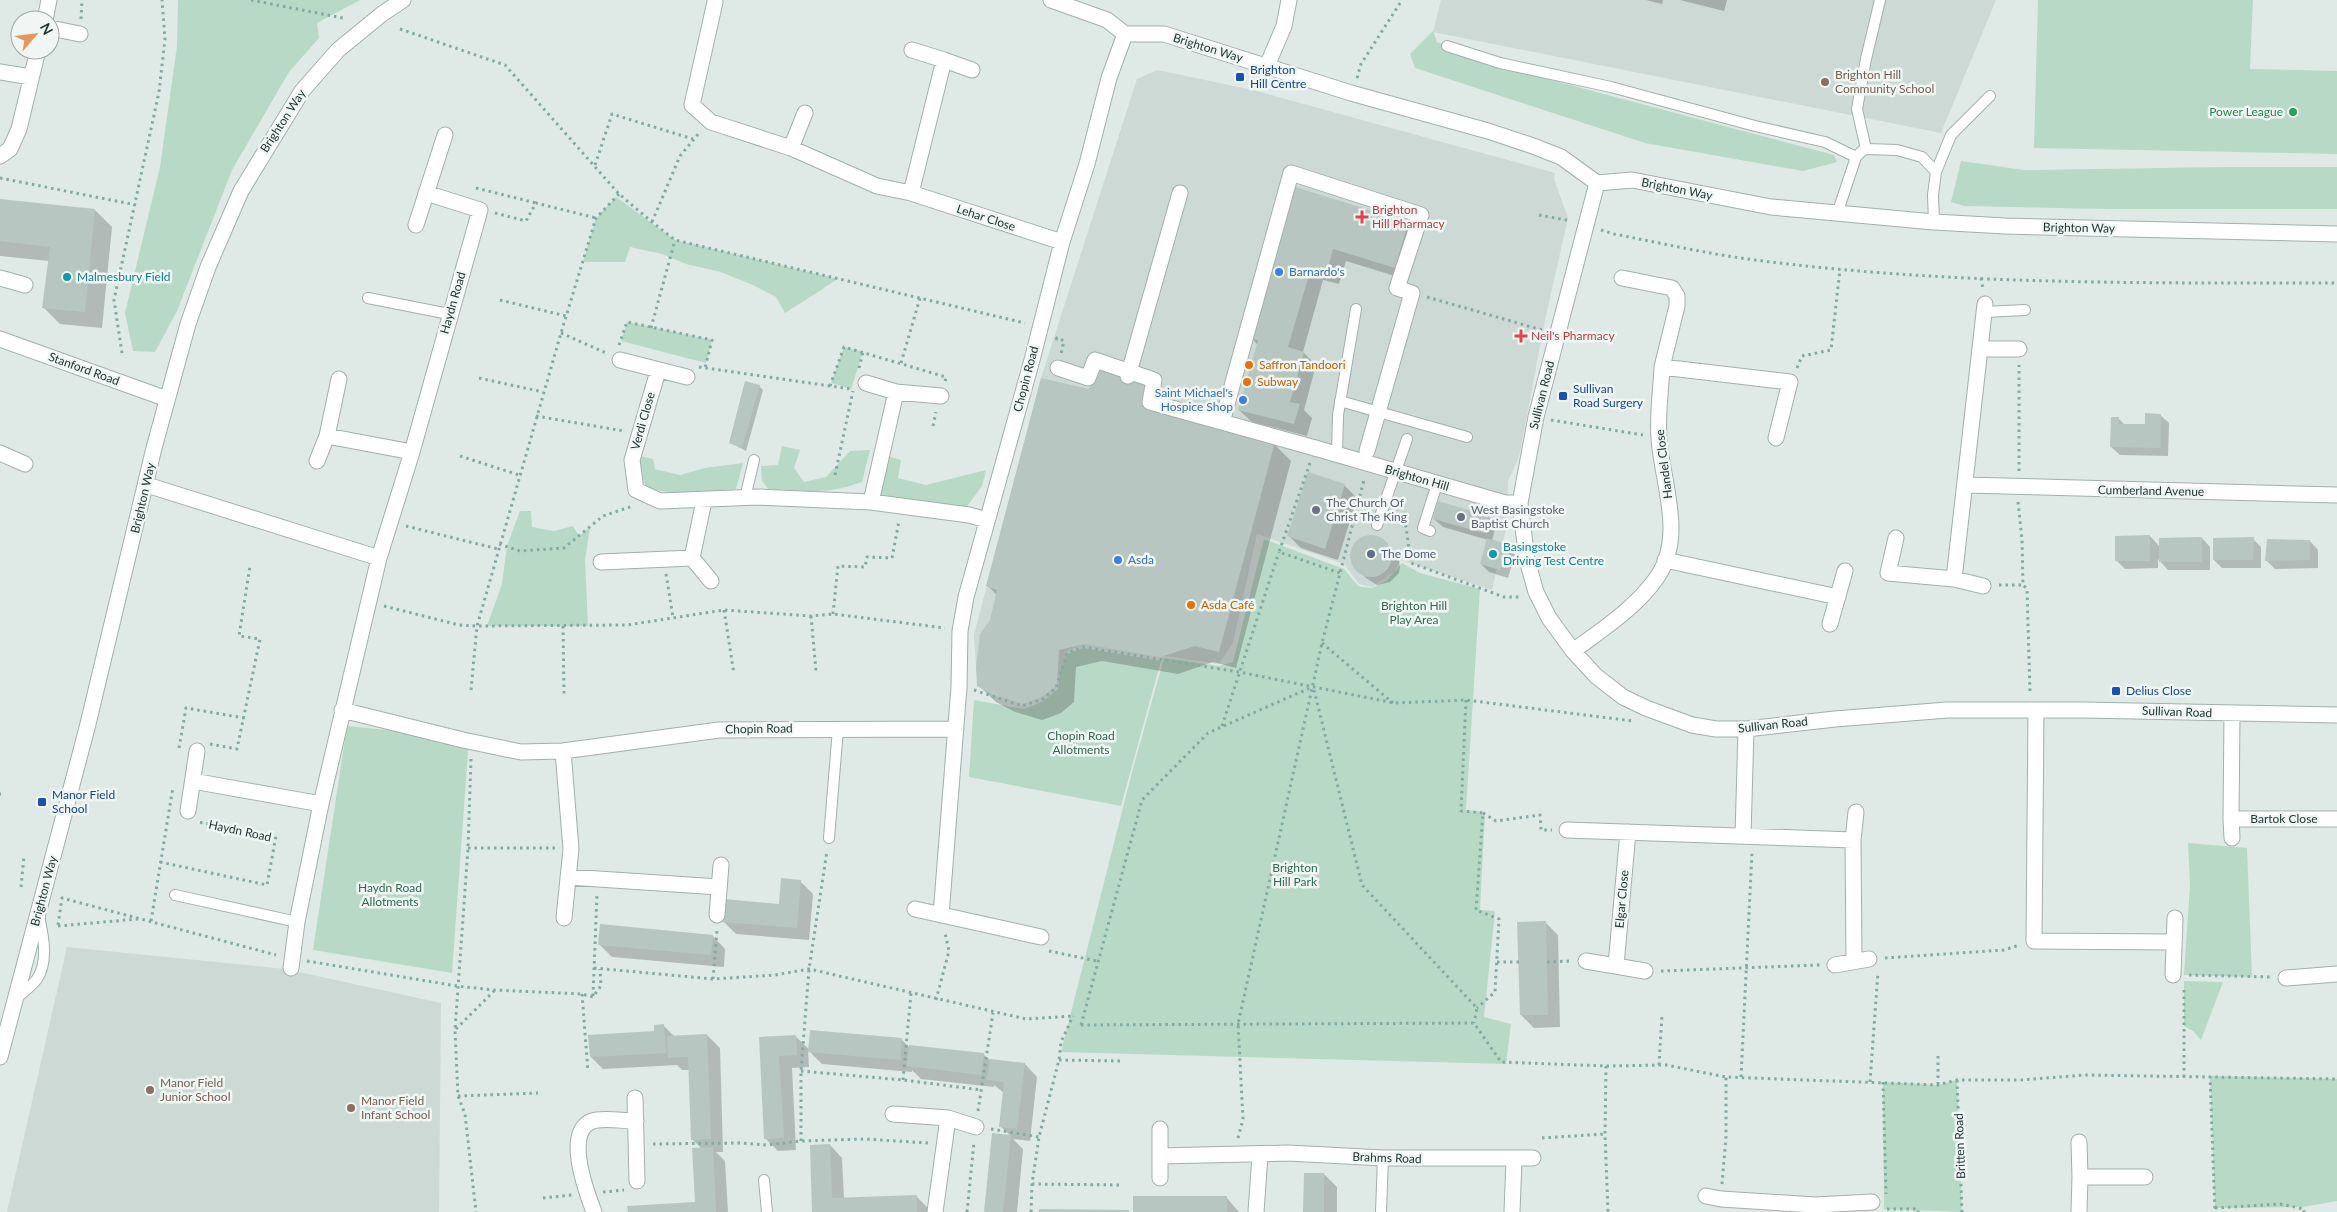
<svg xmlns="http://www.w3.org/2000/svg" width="2337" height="1212" viewBox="0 0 2337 1212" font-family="Lato,sans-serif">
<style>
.built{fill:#cdd9d5}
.green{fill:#b9d9c7}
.shadow{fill:#0003}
.building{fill:#b8c6c2}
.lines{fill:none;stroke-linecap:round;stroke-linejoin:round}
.service-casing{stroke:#a2b0ad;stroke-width:12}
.pedestrian-casing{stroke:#a2b0ad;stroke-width:17}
.minor-casing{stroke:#a2b0ad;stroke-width:17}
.tertiary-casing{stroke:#a2b0ad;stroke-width:17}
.path{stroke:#82aaa4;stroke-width:3;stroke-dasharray:2.5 4;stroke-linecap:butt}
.service{stroke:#fff;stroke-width:10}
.pedestrian{stroke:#fff;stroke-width:15}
.minor{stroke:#fff;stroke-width:15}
.tertiary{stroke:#fff;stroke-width:15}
.transit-dot{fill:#1a4fb4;stroke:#eff6f4;stroke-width:2}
.education-dot{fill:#8d6e63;stroke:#eff6f4;stroke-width:2}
.leisure-dot{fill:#2e9e5b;stroke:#eff6f4;stroke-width:2}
.health-dot{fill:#e0444e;stroke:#eff6f4;stroke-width:2}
.shop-dot{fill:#3f7fe0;stroke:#eff6f4;stroke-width:2}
.culture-dot{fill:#0f9aa8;stroke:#eff6f4;stroke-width:2}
.food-dot{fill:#e8710a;stroke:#eff6f4;stroke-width:2}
.worship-dot{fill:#6b7280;stroke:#eff6f4;stroke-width:2}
.service-dot{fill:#5c6f8a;stroke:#eff6f4;stroke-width:2}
.labels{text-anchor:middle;stroke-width:5;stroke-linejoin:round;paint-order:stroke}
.street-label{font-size:12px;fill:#213735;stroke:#eff6f4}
.transit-label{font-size:12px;fill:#164399;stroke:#eff6f4;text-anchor:start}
.education-label{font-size:12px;fill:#785e54;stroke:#eff6f4;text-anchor:start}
.leisure-label{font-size:12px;fill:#27864d;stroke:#eff6f4;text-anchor:end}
.health-label{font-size:12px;fill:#be3a42;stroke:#eff6f4;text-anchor:start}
.shop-label{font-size:12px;fill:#366cbe;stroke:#eff6f4;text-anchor:start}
.culture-label{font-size:12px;fill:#0d838f;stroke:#eff6f4;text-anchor:start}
.food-label{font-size:12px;fill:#c56008;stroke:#eff6f4;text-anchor:start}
.worship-label{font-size:12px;fill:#5b616d;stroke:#eff6f4;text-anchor:start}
.service-label{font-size:12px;fill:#4e5e75;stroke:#eff6f4;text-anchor:start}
.park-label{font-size:12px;fill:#2f6b50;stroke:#eff6f4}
</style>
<rect width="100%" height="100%" fill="#dfe9e6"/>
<path class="built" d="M1441,0H1996L1941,133L1433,32Z
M1157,70L1253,90L1555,173L1554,179L1568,218L1545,320L1519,457L1508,481L1507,525L1492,590L1401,560L1394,572L1372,587L1359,584L1344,564L1257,534L1233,643L1219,664L1085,644L1068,650L1057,685L1045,696L1024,704L976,667L974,635L1041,378L1137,79Z
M67,947L285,969L441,1003L439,1212H7Z"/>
<path class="green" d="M178,0H360L317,23L319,38L289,72L232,170L177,311L155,352L133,351L125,313L160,167L177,46Z
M2038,0H2253L2250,69L2337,71V154L2034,148Z
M1433,31L1437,42L1555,81L1834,155L1837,162L1803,171L1645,143L1415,68L1410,54Z
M1961,161L2024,170L2224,167H2337V209H2109L1964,206L1951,202Z
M616,197L675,240L838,279L785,313L776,297L753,285L721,272L686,264L662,254L630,247L625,262H583L596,218Z
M627,322L712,340L706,363L621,341Z
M844,347L863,352L851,389L831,383Z
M782,446L800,450L794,468L804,482L826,477L850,451L870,450L862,482C848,487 832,491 818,491C800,492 790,488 770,491L762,481L761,466L778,465Z
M640,456L653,459L655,469L680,475L705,468L743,463L736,489L676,494L646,488L639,466Z
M887,456L901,460L898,478L926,485L986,470L982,486L965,509L872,497Z
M520,511H531L532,527L554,531L573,526L579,536L590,527L585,560L588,626H487L502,584L507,546Z
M1264,539L1344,569L1358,586L1362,587L1372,588L1387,580L1402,563L1420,573L1480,589L1466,810L1485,812L1480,910L1495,911L1484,1017L1511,1024L1506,1064L1061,1052L1132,772L1164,658L1219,666L1233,662Z
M1083,648L1161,661L1121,806L969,777L974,700L1024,709L1044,701L1058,689L1061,668L1067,654Z
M347,726L469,738L452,973L313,950Z
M2188,843L2247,848L2252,977L2184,975L2190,885Z
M2184,981L2223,982L2201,1040L2193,1031L2184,1026Z
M2210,1076L2337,1079V1201L2302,1207L2215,1208Z
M1957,1080L1962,1212L1884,1209L1883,1082L1938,1085Z"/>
<path class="shadow" d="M1646,0H1663L1662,4Z
M1680,0H1727L1724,11Z
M1293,188L1407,223L1420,236L1408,280L1346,261L1339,284L1323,280L1303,352L1316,365L1304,410L1312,418L1307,436L1252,422L1239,410L1258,345L1250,337Z
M0,201L95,210L112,227L102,328L60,324L43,307L49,261L0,256Z
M1148,383L1165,400L1274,444L1291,461L1236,668L1213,662L1178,674L1102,661L1076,667L1074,702L1061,713L1042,720L1015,712L996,702L978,685L997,595L988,586L1090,390Z
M759,386L763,390L746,451L731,443Z
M2160,415L2169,423L2168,456L2120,455L2111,447L2118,418L2125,425H2146Z
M1344,485L1357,498L1338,560L1301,548L1288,535Z
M1488,517L1496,525L1492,541L1506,546L1515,554L1508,578L1489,572L1481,564L1488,540L1443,527L1434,519Z
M1372,536L1379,537L1398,554L1400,567L1399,573L1390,582L1377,585L1366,578L1353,564L1352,550L1360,540Z
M2150,536L2160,547L2202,538L2210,547V570H2168L2158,559V568L2125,569L2116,560Z
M2253,539L2261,547V568H2222L2214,560Z
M2268,540L2310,541L2318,550V568L2275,569L2267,561Z
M800,881L813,894L809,940L736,934L723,921L780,905Z
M1545,922L1558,935L1560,1027L1534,1028L1521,1015Z
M713,936L725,949L724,967L612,957L599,944Z
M663,1025L675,1037L707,1035L720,1048L723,1152H716L725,1161L728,1212H629L697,1203L702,1149L693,1140L690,1070H682L677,1065L603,1069L591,1057L656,1033Z
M795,1036L810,1050L901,1039L910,1048L983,1054L991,1061L1025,1064L1037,1077L1030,1141L1013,1139L1023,1149L1017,1212H985L1011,1136L1000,1126L1004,1093L994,1085V1087L921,1079L912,1070V1072L822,1064L808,1050L809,1067L792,1068L796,1150L778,1151L765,1138L760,1038Z
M830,1145L842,1158L844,1199L916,1196L929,1209V1212H814Z
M1324,1174L1337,1187V1212H1305Z
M1226,1197L1239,1212H1135Z"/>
<path class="building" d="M1292,186L1408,222L1395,268L1333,249L1327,272L1311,268L1288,347L1304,352L1290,402L1300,404L1294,424L1238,410L1258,340L1249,338Z
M0,199L95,209L85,312L42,308L50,247L0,241Z
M1100,366L1148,382L1142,406L1275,442L1219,652L1195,646L1160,657L1085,644L1059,650L1057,685L1044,696L1024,704L996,696L977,686L976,667L980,634L990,620L997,590L986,586L1041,378L1089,389Z
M745,381L760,385L742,448L729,443Z
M2145,413L2161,414V448L2110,447L2111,417H2119V424H2145Z
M1308,472L1345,484L1325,549L1287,536Z
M1438,501L1489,516L1484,533L1433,519Z
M1350 556a21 21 0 1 1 42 0a21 21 0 1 1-42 0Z
M2150,535V561H2115V536Z
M2202,537V562H2159V538Z
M2254,537L2253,560H2213V538Z
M1487,538L1507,544L1500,570L1480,564Z
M2267,539L2310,540V560L2265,561Z
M781,878L801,880L797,928L722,922L724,899L779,904Z
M1546,921L1548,1015H1520L1517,922Z
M600,924L713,935L711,955L598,945Z
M664,1024L666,1053L590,1057L588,1035L654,1031V1025Z
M810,1030L902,1038L900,1060L808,1052Z
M707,1034L711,1139L691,1140L688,1057L668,1058L667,1036Z
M796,1035L797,1055L779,1056L784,1138L764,1139L759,1037Z
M909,1045L984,1053L981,1075L907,1066Z
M990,1059L1025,1063L1017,1129L999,1127L1004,1082L987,1080Z
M992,1133L1011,1135L1003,1212H984Z
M830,1144L832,1198L917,1195V1212H812L810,1145Z
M713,1147L716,1212H628L627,1206L695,1202L692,1148Z
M1304,1173H1324V1212H1303Z
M1133,1196H1227V1212H1133Z
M1039,1209L1129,1210V1212H1039Z"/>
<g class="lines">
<defs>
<path id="service" d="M1447,46L1500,63L1611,87L1755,126L1825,142L1856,157
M1866,149L1857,109L1866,59L1880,0
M1936,172L1951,135L1990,96
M1837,214L1856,157L1862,151L1866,149L1897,150L1922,157L1936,172L1933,195L1934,222
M368,298L449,314
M1985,312L2025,310
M1340,401L1467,437
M1337,454L1338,415L1356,309
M745,498L754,460
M1377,525L1407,439
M1430,531L1423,528L1437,484
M829,838L838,729
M175,895L297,922
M17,998C23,992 32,986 37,979C49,961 43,935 39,916
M764,1180L767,1212
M1381,1212L1383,1158"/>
<path id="pedestrian" d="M1058,368L1088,378L1095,360L1154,380L1150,402L1315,448
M1128,376L1180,193
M1222,422L1291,173L1421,215L1397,288L1412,293L1367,451"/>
<path id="minor" d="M715,2L692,105L711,122L791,148L877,186L911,193L1062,242
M45,20L49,0
M50,28L80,34
M912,50L944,60
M1267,66L1284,26L1289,0
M0,72L31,77
M791,148L805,113
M0,156L10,149L19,129L38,50
M1597,183L1536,417L1520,503L1527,560L1536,592L1549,618L1573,651L1596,676L1623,697L1646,708L1692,725L1716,729H1746L1835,719L1947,710H2083L2337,715
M911,193L944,60L972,70
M416,225L445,135
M0,278L25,285
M1622,278L1672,288L1677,296V306L1662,367
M0,339L167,399
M1980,349H2019
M620,360L687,377
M658,371L632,460L636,490L660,501L758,497L871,502L969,515L987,520
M866,383L896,392L871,502
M896,392L941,396
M327,436L412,452
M1315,448L1505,503H1520
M0,453L25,464
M317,461L327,436L339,379
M147,485L379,558
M1965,485L2337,495
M1896,538L1888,573L1954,579L1983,586
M692,558L711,581
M1665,560L1838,597
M601,562L692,558L704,501
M1954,579L1985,304
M1830,624L1845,571
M1573,651C1603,629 1637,607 1658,576C1685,535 1662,482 1659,439C1657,415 1661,390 1662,367L1790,382L1776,438
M342,710L463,740L521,752L563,751L719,730L956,729
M2036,710L2034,941L2173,942
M2232,714L2231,819H2337
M563,751L571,849L564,918
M193,781L321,804
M188,811L197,751
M2231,819L2232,838
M1567,830L1853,840
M1743,836L1746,729
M568,877L719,887
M915,909L1041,937
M717,915L721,865
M941,915L959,687L960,631L966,597L1032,360L1062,242L1087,164L1109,78L1125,34
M1586,961L1645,971
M1854,961L1853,840L1856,812
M1616,965L1628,832
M1835,965L1869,959
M291,968L297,922L321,804L379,558L412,452L480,210L426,193
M2173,975L2175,918
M2286,978L2337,974
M635,1098L637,1181
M893,1114L948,1118L976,1127
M2079,1142L2080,1177L2079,1212
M1160,1156L1288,1153L1383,1158H1533
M2080,1177H2145
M1160,1178V1129
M1706,1196L1721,1199L1815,1205V1212
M1815,1205L1872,1202
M594,1212C586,1191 561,1125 597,1120C609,1118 623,1121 636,1121
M935,1212L948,1118
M1256,1212L1260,1155
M1512,1212L1514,1160"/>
<path id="tertiary" d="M1051,0L1107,20L1125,34H1164L1351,93L1488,131L1533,146L1561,157L1597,183L1632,180L1771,207L1934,222L2005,226L2337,234
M0,1057L87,728L154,448L188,324L208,267L241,191L302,91L338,50L382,14L403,0"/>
</defs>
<use href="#service" class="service-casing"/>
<use href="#pedestrian" class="pedestrian-casing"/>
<use href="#minor" class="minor-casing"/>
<use href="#tertiary" class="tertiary-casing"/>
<path class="path" d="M251,0L343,18
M81,19L82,0
M400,29L505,65L619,194L652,222L675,240L1025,323
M1357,78L1361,64L1402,0
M595,165L612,114L693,139
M0,178L136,205
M476,188L536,203
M495,213L526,221L536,203L596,218
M1539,215L1571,221
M652,222L680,156L699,133
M1601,230L1614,234C1661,243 1708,254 1755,260C1948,285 2143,283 2337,283
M1981,278L1983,289
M1427,297L1542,330
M500,300L566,316
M651,328L675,240
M561,333L606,353
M1056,340L1057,338L1064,341L1061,354
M619,345L627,322L712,340L705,368
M122,353L114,300L159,92L165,39L162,0
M901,363L920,298
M699,367L851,389
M859,368L863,352
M1797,368L1802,356L1831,350L1840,269
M479,378L543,392
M830,386L844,347L946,377L945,382
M536,416L624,431
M1551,420L1643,435
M933,426L936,412
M460,456L519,475
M1310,463L1279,552L1340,573
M2019,471V365
M835,475L853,391
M1402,499L1411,563L1504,597H1522
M2018,502L2022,540L2023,585L2027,589L2030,692
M406,526L498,549
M499,544L520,551L564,548L603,516L633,506
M666,574L673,617
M1999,585H2023
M384,606L459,625L477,626L627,625L724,610L811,616L833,614L945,628
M724,610L734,674
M833,614L838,566L865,567L867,557L892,558L899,521
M811,616L816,671
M563,626L564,695
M1322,643L1393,703
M471,690L477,626L561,333L596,218L619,194
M974,690L1022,706L1043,699L1056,688L1067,653L1083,647L1239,672L1394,703L1466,700L1633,721
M1314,690L1362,885L1477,1008L1474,1023
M1466,700L1461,811L1483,813L1476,910L1499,919L1495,992L1477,1008
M1222,726L1279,552
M210,744L237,749L260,639L239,636L250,566
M179,748L186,708L244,718
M471,759L468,848L455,1030L458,1096L465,1114L476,1212
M0,794H1
M1483,813L1496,821L1540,815L1541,830H1552
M468,848H555
M160,862L267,885L276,836L198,822
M21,887L24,856
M151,921L173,787
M58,925L62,898L276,955
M58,926L138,919
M1049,951L1097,961
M1885,958L2004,950L2020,945
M307,961L457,986L494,990L582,994L593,997L601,986L600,969
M1497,962H1519
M1547,962L1571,961
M594,968L713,979L775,975L809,969L1026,1019L1073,1016
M1661,971L1820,965
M2189,975L2270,977
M713,979L717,931
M582,994L588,1072
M593,996L597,895
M936,1000L949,951L945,933
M1081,1025L1474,1023L1501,1062L1606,1066L1666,1065L1726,1077L1938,1085L1957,1080H2019L2084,1075L2337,1079
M1081,1025L1142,800L1208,733L1312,687
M456,1029L494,991
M1938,1056V1085
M1059,1060L1121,1061
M1659,1065L1662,1015
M1606,1066L1605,1134L1608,1212
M801,1071L903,1080L982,1090
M2210,1076L2215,1212
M1741,1077L1752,852
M2184,1077V987
M903,1080L911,993
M1957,1080L1962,1212
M1870,1082L1878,972
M1883,1082L1886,1194
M458,1096L538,1093
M978,1111L993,1013
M991,1129L1039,1137
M1238,1138L1243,1119L1238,1024L1322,643L1364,480
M1542,1138L1605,1134
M801,1141V1071L809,969L827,851
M653,1144L739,1143L767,1145L801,1141L865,1139L928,1143
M1032,1184L1122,1185
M1722,1184L1726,1137V1077
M603,1192L624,1190
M543,1198L572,1195
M2215,1208L2280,1204L2304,1209V1212
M1887,1209H1918V1212
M967,1212L974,1142
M1031,1212L1032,1184L1039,1137L1059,1060L1061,1042L1073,1016"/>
<use href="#service" class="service"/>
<use href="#pedestrian" class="pedestrian"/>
<use href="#minor" class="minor"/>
<use href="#tertiary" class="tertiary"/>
</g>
<g class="transit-dot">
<rect x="1235" y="72" width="10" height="10" rx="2.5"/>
<rect x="1558" y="391" width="10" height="10" rx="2.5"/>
<rect x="2111" y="686" width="10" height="10" rx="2.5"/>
<rect x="37" y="797" width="10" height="10" rx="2.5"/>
</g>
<g class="education-dot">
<circle cx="1825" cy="82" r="5"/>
<circle cx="150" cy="1090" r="5"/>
<circle cx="351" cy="1108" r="5"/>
</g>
<circle class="leisure-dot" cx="2293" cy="112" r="5"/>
<g class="health-dot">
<path d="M1359.5 209.5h5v5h5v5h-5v5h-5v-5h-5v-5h5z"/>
<path d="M1518.5 328.5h5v5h5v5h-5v5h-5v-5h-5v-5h5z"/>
</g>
<g class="shop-dot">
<circle cx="1279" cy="272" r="5"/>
<circle cx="1243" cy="400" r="5"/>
<circle cx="1118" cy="560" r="5"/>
</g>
<g class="culture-dot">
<circle cx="67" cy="277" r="5"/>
<circle cx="1493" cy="554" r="5"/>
</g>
<g class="food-dot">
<circle cx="1249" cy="365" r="5"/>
<circle cx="1247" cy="382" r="5"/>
<circle cx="1191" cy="605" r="5"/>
</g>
<g class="worship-dot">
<circle cx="1316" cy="510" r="5"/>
<circle cx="1461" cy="517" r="5"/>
</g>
<circle class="service-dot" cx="1371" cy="554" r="5"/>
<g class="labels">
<g class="street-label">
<text transform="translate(1208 48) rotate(17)" y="4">Brighton Way</text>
<text transform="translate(283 121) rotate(-57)" y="4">Brighton Way</text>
<text transform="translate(1677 189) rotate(11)" y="4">Brighton Way</text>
<text transform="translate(986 218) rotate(18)" y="4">Lehar Close</text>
<text transform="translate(2079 228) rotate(1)" y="4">Brighton Way</text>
<text transform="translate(453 303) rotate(-74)" y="4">Haydn Road</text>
<text transform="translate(84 369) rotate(20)" y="4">Stanford Road</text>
<text transform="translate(1026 379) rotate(-75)" y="4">Chopin Road</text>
<text transform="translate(1542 395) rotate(-76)" y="4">Sullivan Road</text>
<text transform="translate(643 421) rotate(-74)" y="4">Verdi Close</text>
<text transform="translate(1664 464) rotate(-97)" y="4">Handel Close</text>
<text transform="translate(1417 478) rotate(16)" y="4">Brighton Hill</text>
<text transform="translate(2151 491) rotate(1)" y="4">Cumberland Avenue</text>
<text transform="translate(143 498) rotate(-77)" y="4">Brighton Way</text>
<text transform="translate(2177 712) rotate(2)" y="4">Sullivan Road</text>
<text transform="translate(1773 725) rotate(-6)" y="4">Sullivan Road</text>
<text transform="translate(759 729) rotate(-1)" y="4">Chopin Road</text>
<text x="2284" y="823">Bartok Close</text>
<text transform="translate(240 831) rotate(12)" y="4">Haydn Road</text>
<text transform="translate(44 891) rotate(-75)" y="4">Brighton Way</text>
<text transform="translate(1622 899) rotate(-85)" y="4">Elgar Close</text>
<text transform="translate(1960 1146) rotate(-92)" y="4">Britten Road</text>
<text transform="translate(1387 1158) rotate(2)" y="4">Brahms Road</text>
</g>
<g class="transit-label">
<text x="1250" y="74">Brighton<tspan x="1250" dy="14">Hill Centre</tspan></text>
<text x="1573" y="393">Sullivan<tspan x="1573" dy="14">Road Surgery</tspan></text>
<text x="2126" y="695">Delius Close</text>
<text x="52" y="799">Manor Field<tspan x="52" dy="14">School</tspan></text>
</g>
<g class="education-label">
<text x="1835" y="79">Brighton Hill<tspan x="1835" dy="14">Community School</tspan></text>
<text x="160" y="1087">Manor Field<tspan x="160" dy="14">Junior School</tspan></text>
<text x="361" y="1105">Manor Field<tspan x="361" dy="14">Infant School</tspan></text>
</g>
<g class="leisure-label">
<text x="2283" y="116">Power League</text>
</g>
<g class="health-label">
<text x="1372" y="214">Brighton<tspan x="1372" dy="14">Hill Pharmacy</tspan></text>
<text x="1531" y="340">Neil's Pharmacy</text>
</g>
<g class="shop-label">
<text x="1289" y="276">Barnardo's</text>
<text x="1233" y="397" text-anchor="end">Saint Michael's<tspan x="1233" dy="14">Hospice Shop</tspan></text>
<text x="1128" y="564">Asda</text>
</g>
<g class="culture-label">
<text x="77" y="281">Malmesbury Field</text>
<text x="1503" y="551">Basingstoke<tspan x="1503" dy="14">Driving Test Centre</tspan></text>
</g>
<g class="food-label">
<text x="1259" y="369">Saffron Tandoori</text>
<text x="1257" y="386">Subway</text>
<text x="1201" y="609">Asda Café</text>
</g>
<g class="worship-label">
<text x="1326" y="507">The Church Of<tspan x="1326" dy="14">Christ The King</tspan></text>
<text x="1471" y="514">West Basingstoke<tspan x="1471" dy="14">Baptist Church</tspan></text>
</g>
<g class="service-label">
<text x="1381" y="558">The Dome</text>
</g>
<g class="park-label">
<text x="1414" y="610">Brighton Hill<tspan x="1414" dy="14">Play Area</tspan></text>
<text x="1081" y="740">Chopin Road<tspan x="1081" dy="14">Allotments</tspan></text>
<text x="1295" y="872">Brighton<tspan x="1295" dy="14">Hill Park</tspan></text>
<text x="390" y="892">Haydn Road<tspan x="390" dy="14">Allotments</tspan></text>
</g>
</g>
<g transform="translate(35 35) rotate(62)"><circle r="24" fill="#eff6f4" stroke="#9daaa8"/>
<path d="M0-4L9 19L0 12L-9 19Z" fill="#e6975f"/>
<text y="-8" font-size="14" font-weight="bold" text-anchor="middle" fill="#213735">N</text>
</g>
</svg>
